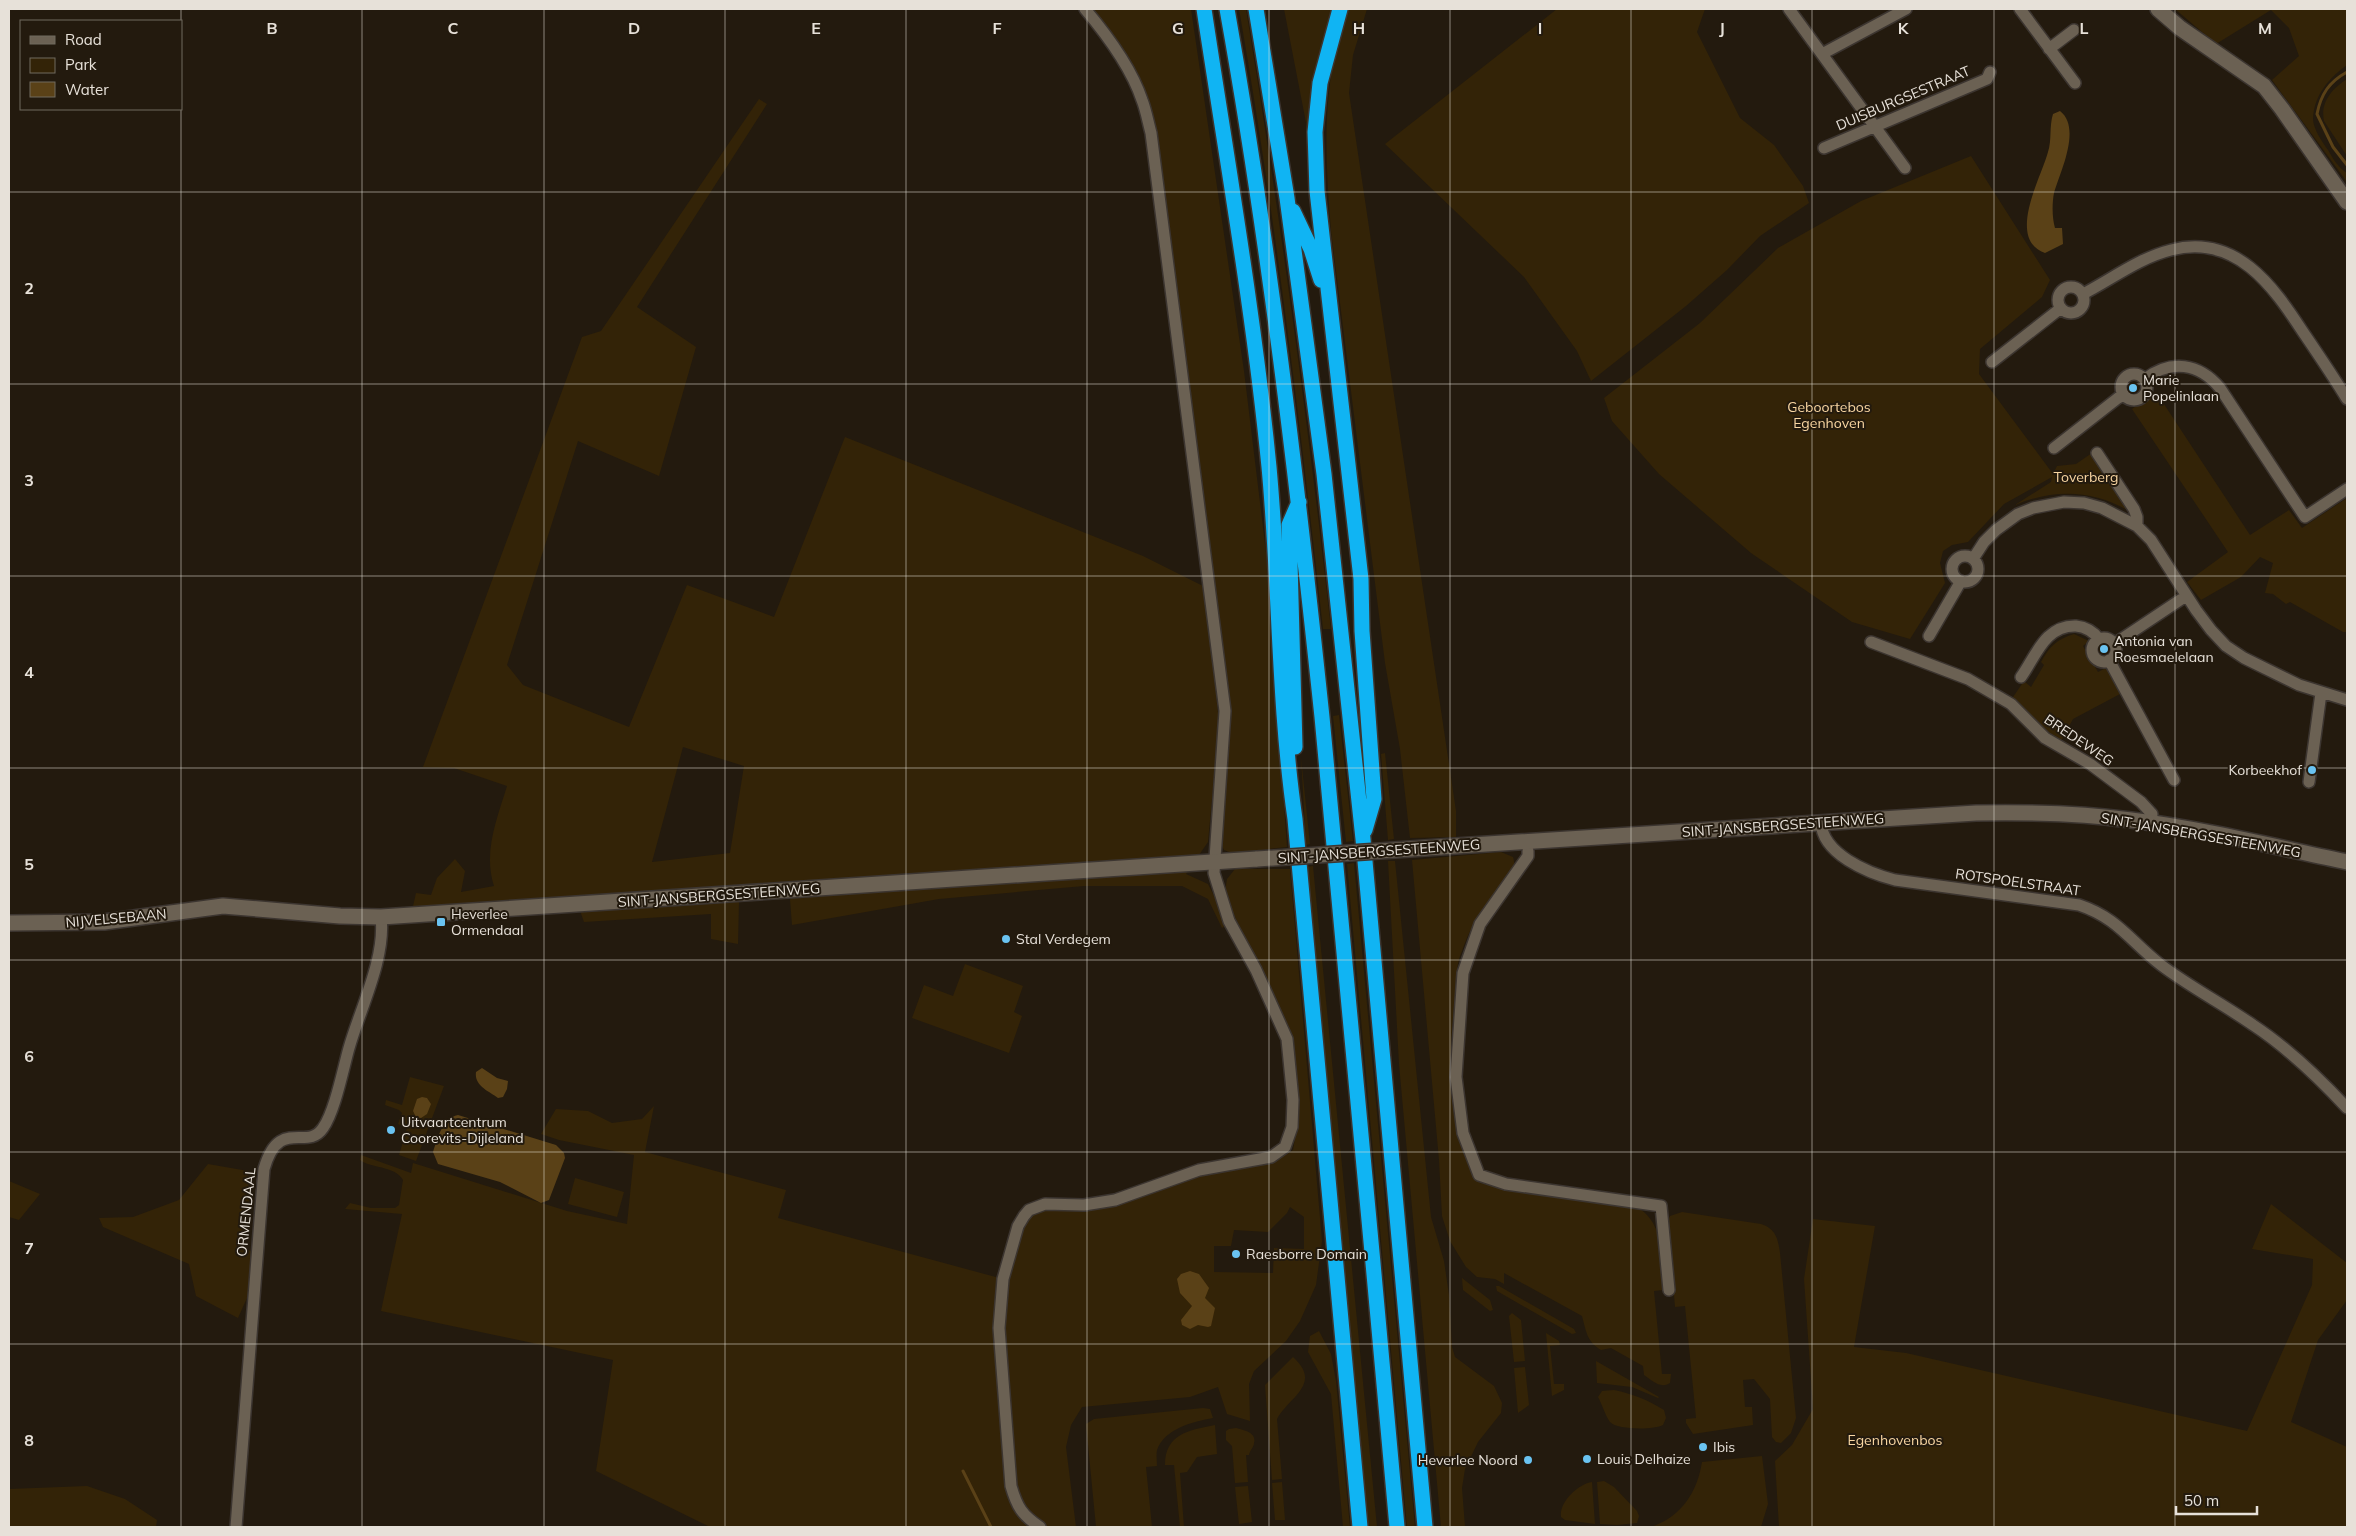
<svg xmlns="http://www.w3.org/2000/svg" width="2356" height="1536" viewBox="0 0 2356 1536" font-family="Mulish,sans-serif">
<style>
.green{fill:#332307;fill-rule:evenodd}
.water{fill:#5a4117}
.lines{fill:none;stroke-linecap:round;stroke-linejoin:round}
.stream{stroke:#5a4117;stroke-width:3}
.street-casing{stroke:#3c3530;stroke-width:14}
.secondary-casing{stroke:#3c3530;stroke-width:18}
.highway-casing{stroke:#3c3530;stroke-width:18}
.street{stroke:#6b6153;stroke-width:11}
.secondary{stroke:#6b6153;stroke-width:15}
.highway{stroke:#10b4f3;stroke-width:15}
.secondary-bridge-casing{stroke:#3c3530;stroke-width:18;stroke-linecap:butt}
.secondary-bridge{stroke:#6b6153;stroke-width:15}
.grid{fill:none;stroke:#e7e1d9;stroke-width:1;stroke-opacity:0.55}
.poi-dot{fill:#6ac3f1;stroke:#231a0e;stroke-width:2}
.labels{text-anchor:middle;stroke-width:4;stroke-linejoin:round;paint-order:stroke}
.street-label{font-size:14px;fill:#e7e1d9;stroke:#231a0e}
.poi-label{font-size:14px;fill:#e7e1d9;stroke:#231a0e;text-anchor:start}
.park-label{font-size:14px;fill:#f9d6a2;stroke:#231a0e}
.grid-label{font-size:16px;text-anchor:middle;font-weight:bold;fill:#e7e1d9;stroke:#231a0e;stroke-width:4;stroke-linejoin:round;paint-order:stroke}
</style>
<rect width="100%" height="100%" fill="#231a0e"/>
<path class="green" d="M1091,9H1191L1244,371L1266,552L1287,847L1232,853L1224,850L1221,844L1226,756L1147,101Z
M1239,9H1246C1280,215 1308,422 1331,629H1323C1300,422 1275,214 1239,9Z
M1284,9H1333L1308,133Z
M1349,9H1367L1353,55L1349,93L1456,811V837L1410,838L1400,749L1385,663L1331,231C1326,169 1322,106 1337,45C1340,33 1345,21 1349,9Z
M1557,9H1705L1697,32L1740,118L1774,145L1803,186L1809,203L1760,236L1727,270L1686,306L1591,381L1577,351L1524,277L1385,144Z
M2175,9H2347V65C2329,78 2314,95 2313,119C2313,128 2322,142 2328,150C2333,159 2338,167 2347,173V182L2272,80L2299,56L2289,28L2271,10L2216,44Z
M2347,79V156L2324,121C2320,102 2332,89 2347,79Z
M759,99L767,104L637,307L696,347L659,476L578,441L507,665L523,685L629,727L687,585L774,617L845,437L1143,556L1205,587L1219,723L1208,842L1186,874L1208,884L1228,924L1222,928L1208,899L1182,886H1084L939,899L792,925L790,899L739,901L738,944L711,939V914L584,922L578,905L411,915L416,893L431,895L437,878L455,859L465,871L461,892L494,886C483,852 497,819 507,786L454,768L423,767L582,337L601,331ZM683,747L744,766L730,853L652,862Z
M1971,156L2050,280L2042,297L1980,349L1979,374L2053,474L2057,466L2076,464L2092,453L2131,512C2094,490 2055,488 2015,505L2051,482L2052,477L2004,504L1968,542L1952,545L1943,551L1940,563L1945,583L1910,639L1852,622L1751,553L1659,474L1612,421L1604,398L1700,323L1778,248L1861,201Z
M2156,392L2250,535L2289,510L2302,528L2347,498V632H2343L2290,602L2286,604L2273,594L2265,593L2273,563L2260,557L2241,577L2201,600L2187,582L2228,552L2132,409Z
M2074,634L2089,641L2083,646L2098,672L2106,668L2120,694L2073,719L2061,741L2035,724L2011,700L2024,681L2031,687L2044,665L2041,662C2049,647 2057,639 2074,634Z
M1339,715L1353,841L1346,842L1333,716Z
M1385,753L1394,839L1388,840L1381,754Z
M1301,757L1310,844L1306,845Z
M1501,852L1513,857C1515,864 1515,869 1511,875C1503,888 1491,898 1482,910C1473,923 1467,937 1462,951C1456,964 1456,981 1455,996C1449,1053 1444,1135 1480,1183L1525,1193L1637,1207C1666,1224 1661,1261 1663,1290L1654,1291L1662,1374H1671L1670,1383C1660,1389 1653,1381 1644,1375L1643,1366L1611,1348L1601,1350C1587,1342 1586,1331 1582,1316L1504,1273V1284L1495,1279L1477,1277L1466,1267L1450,1241L1442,1216L1439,1160L1412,860Z
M1388,861H1395L1431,1217L1444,1261L1449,1295L1452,1347L1455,1357L1494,1386L1502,1403L1501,1413L1478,1442L1465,1469L1462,1488L1465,1527H1441L1399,1064Z
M1354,863L1415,1527H1407L1347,864Z
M1313,866L1377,1527H1367L1306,867Z
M1235,869H1290L1322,1241L1316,1285L1300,1321L1286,1341L1254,1371L1249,1384L1250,1421L1227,1414L1218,1387L1190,1397L1082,1407L1071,1425L1066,1447L1076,1527H710L596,1471L613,1360L381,1311L402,1214L345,1209L350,1203L371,1208H395L399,1205L403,1180C396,1167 375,1168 363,1162L360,1160L361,1155L411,1173L413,1163L567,1211L627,1224L634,1155L559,1140L541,1134L556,1109L588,1111L612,1123L642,1119L654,1106L645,1152L786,1190L778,1218L1003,1279L1025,1221C1039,1203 1066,1211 1086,1210C1128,1208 1166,1184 1206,1174C1236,1165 1267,1170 1293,1150L1298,1121L1291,1038L1270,987L1235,917L1225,892L1227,879ZM1290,1207L1304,1217V1249L1274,1248L1273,1273L1214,1272V1246H1231L1234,1230L1268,1232L1287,1213Z
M965,964L1023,986L1014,1012L1022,1016L1009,1053L912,1018L924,985L953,996Z
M410,1077L444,1086L416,1161L399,1155L407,1128L398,1124L402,1113L399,1110L385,1105L386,1100L402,1105Z
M208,1164L248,1171L249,1202L240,1243L257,1256L255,1280L238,1318L196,1296L189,1264L103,1227L99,1218L133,1217L179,1200Z
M575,1178L624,1192L617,1217L568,1204Z
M9,1181L40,1194L19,1220L9,1217Z
M2271,1204L2347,1263V1300L2318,1340L2291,1422L2347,1447V1527H1779L1775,1461L1792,1445L1813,1409L1804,1279L1813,1219L1875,1226L1854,1347L1906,1353L2247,1431L2312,1285L2313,1259L2252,1249Z
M1682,1212L1761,1224C1776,1229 1778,1239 1780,1253L1796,1418L1791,1433L1781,1443L1776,1442L1772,1437L1770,1399L1754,1379L1743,1380L1745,1407H1752L1753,1425L1693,1434L1686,1423V1419L1696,1418L1685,1306L1675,1307L1668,1221L1670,1216Z
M1462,1278L1490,1300L1493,1310L1490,1311L1463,1290Z
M1496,1286H1499L1574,1329L1576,1333L1572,1334L1497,1291Z
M1512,1313L1521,1320L1525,1361L1514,1362L1509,1316Z
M1319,1331L1331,1354L1336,1381L1350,1527H1343L1331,1394L1308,1352L1310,1336Z
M1546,1333L1559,1341L1560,1345L1550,1346L1554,1384H1564V1390L1552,1396Z
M1293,1357C1323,1384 1289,1397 1277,1419L1282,1479L1272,1480L1265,1385Z
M1596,1361L1659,1397L1658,1398L1632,1387L1597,1383Z
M1525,1367L1529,1405L1518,1413L1514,1368Z
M1614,1390C1633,1394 1648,1400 1664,1410L1666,1418L1663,1425C1654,1430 1617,1430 1610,1422C1605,1415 1602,1404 1598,1397L1602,1391Z
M1203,1408L1210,1409L1213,1418C1193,1422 1165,1428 1157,1450C1156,1455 1157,1461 1157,1466L1146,1467L1152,1527H1096L1086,1424L1094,1419Z
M1215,1425L1217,1454L1197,1457L1187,1472L1180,1473L1184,1527H1180L1174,1465H1165C1165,1434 1189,1430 1215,1425Z
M1236,1428C1243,1430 1257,1432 1254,1443C1254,1447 1250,1450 1249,1455H1246L1248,1482L1235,1483L1232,1446L1226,1440V1431L1229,1429Z
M1762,1456L1768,1504L1761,1527H1651C1681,1517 1697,1493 1702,1462Z
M1604,1481L1614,1487L1637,1511L1639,1516L1637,1523L1617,1525L1600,1524L1597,1482Z
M1282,1482L1285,1520H1275L1272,1483Z
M1592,1482L1595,1524L1565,1520L1561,1517C1559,1502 1578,1484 1592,1482Z
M87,1486L125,1499L157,1520L156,1527H9V1489Z
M1248,1486L1252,1522L1239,1524L1235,1487Z"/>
<path class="water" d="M2060,111C2082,128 2060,172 2054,193C2052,203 2052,218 2055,228H2062L2063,244L2045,253C2006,239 2041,178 2048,152C2052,140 2049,127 2053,114Z
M482,1068L497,1078L508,1081L507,1089L503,1097L498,1098C489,1091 474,1086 476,1072Z
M422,1097L427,1098L431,1104L427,1114L421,1118L416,1117L413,1111L417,1099Z
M458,1115L556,1145L564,1153L565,1158L549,1200L541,1203L500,1182L438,1164L433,1152C438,1138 442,1118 458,1115Z
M1190,1271L1199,1274L1209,1288L1205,1298L1215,1308L1211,1326L1208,1327L1198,1325L1190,1329L1182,1325L1181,1320L1192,1306L1180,1293L1177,1279L1181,1274Z"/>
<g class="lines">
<path class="stream" d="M2347,72C2329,82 2321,94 2317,114L2333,147L2347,165
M963,1471L991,1527"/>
<defs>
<path id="street" d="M1789,9L1905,168
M2020,9L2075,83
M2049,49L2074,30
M1822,54L1906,9
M1824,148L1987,79L1990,72
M2058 300a13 13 0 1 1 26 0a13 13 0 1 1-26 0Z
M2083,294C2112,279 2139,258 2171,250C2236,233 2273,286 2303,332C2318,354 2333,376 2347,399
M1992,362L2061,308
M2121 387a13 13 0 1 1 26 0a13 13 0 1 1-26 0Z
M2145,379C2171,359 2199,363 2220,388L2305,517L2347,489
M2054,448L2118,398L2124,395
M2097,453L2134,509L2137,517V526
M1952 569a13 13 0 1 1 26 0a13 13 0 1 1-26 0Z
M1973,559L1984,542L1996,530L2018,514L2033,508L2064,502L2084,503L2102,508L2137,526L2151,540L2196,610L2211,630L2226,646L2244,658L2299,685L2347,700
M1929,636L1961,581
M2092 650a12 12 0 1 1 24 0a12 12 0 1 1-24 0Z
M1871,642L1968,679L2011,704L2045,738L2090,764L2141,802L2152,814L2151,823
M2114,644L2186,596
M2109,660L2174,780
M2021,677C2036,656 2045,625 2076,626C2086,627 2093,631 2099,639
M2309,782L2321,693
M1821,822C1822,854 1868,873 1895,880L2079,905C2118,918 2130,941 2161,965C2190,987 2223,1004 2253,1025C2288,1048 2319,1078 2347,1108
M1528,851V856L1480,924L1463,973L1456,1077L1463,1133L1479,1175L1506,1184L1661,1206L1669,1290
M236,1527L264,1169C279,1116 307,1152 323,1128C335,1111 343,1069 349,1048C360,1009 386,958 381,917
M1040,1527C1022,1515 1017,1507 1011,1486L999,1328L1003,1279L1018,1226L1024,1216L1029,1210L1045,1204L1084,1205L1115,1200L1199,1170L1271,1157L1285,1147L1292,1127L1293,1100L1287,1039L1256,970L1229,921L1214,873L1225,711L1151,133C1148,122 1146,110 1142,100C1131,67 1107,35 1085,9"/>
<path id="secondary" d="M2158,9L2180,28L2264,86L2282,109L2347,202
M1440,847L1976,813C2029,812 2080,813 2131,820C2204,829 2276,847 2347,862
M9,923L104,922L223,906L340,916L381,917L1257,859"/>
<path id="highway" d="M1204,9C1227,161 1254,314 1269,467C1280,585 1278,702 1295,819L1360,1527
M1227,9C1269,243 1297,480 1322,717C1349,987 1372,1257 1397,1527
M1256,9L1287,198L1324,474L1363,839L1425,1527
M1340,9L1320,83L1315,132L1317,191L1361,579L1362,631L1374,799L1365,830
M1293,211L1311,249L1321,280
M1295,747L1289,525L1299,502"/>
</defs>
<use href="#street" class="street-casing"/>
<use href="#secondary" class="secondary-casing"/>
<use href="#highway" class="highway-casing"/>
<use href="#street" class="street"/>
<use href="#secondary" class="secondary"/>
<use href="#highway" class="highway"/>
<defs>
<path id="secondary-bridge" d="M1257,859L1440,847"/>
</defs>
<use href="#secondary-bridge" class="secondary-bridge-casing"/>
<use href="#secondary-bridge" class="secondary-bridge"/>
</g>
<path class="grid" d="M181,9V21M362,9V1527M544,9V1527M725,9V1527M906,9V1527M1087,9V1527M1269,9V1527M1450,9V1527M1631,9V1527M1812,9V1527M1994,9V1527M2175,9V1527M181,109V1527M9,192H2347M9,384H2347M9,576H2347M9,768H2347M9,960H2347M9,1152H2347M9,1344H2347"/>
<g class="poi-dot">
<circle cx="2133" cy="388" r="5"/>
<circle cx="2104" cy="649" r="5"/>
<circle cx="2312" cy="770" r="5"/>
<rect x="436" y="917" width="10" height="10" rx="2.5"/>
<circle cx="1006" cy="939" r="5"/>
<circle cx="391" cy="1130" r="5"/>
<circle cx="1236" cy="1254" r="5"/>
<circle cx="1703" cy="1447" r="5"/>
<circle cx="1587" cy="1459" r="5"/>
<circle cx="1528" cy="1460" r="5"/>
</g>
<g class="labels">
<g class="street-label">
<text transform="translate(1903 98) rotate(-23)" y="5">DUISBURGSESTRAAT</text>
<text transform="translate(2079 740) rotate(34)" y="5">BREDEWEG</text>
<text transform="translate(1783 825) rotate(-4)" y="5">SINT-JANSBERGSESTEENWEG</text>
<text transform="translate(2201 835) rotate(10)" y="5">SINT-JANSBERGSESTEENWEG</text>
<text transform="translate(1379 851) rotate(-4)" y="5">SINT-JANSBERGSESTEENWEG</text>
<text transform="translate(2018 882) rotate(8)" y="5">ROTSPOELSTRAAT</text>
<text transform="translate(719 895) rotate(-4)" y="5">SINT-JANSBERGSESTEENWEG</text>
<text transform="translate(116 918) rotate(-5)" y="5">NIJVELSEBAAN</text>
<text transform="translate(246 1212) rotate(-84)" y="5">ORMENDAAL</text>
</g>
<g class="poi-label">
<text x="2143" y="385">Marie<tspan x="2143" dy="16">Popelinlaan</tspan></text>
<text x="2114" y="646">Antonia van<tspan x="2114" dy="16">Roesmaelelaan</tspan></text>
<text x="2302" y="775" text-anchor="end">Korbeekhof</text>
<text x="451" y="919">Heverlee<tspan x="451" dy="16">Ormendaal</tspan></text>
<text x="1016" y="944">Stal Verdegem</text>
<text x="401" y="1127">Uitvaartcentrum<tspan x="401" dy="16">Coorevits-Dijleland</tspan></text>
<text x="1246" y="1259">Raesborre Domain</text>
<text x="1713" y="1452">Ibis</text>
<text x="1597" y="1464">Louis Delhaize</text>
<text x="1518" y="1465" text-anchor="end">Heverlee Noord</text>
</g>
<g class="park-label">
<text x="1829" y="412">Geboortebos<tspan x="1829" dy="16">Egenhoven</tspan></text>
<text x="2086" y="482">Toverberg</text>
<text x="1895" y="1445">Egenhovenbos</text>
</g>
</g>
<g class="grid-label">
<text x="272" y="34">B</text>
<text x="453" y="34">C</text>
<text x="634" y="34">D</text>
<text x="816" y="34">E</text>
<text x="997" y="34">F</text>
<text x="1178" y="34">G</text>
<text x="1359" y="34">H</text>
<text x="1540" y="34">I</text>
<text x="1722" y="34">J</text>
<text x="1903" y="34">K</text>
<text x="2084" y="34">L</text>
<text x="2265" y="34">M</text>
<text x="29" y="294">2</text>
<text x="29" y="486">3</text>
<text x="29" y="678">4</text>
<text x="29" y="870">5</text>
<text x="29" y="1062">6</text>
<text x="29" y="1254">7</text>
<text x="29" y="1446">8</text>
</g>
<rect width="2356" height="1536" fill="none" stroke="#e7e1d9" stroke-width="20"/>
<rect x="20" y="20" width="162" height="90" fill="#231a0e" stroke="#716a5f"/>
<rect x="30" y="36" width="25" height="8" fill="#6b6153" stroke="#716a5f"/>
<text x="65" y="45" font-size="15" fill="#e7e1d9">Road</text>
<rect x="30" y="58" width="25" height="15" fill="#332307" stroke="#716a5f"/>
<text x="65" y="70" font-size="15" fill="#e7e1d9">Park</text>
<rect x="30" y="82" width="25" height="15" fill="#5a4117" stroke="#716a5f"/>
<text x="65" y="95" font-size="15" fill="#e7e1d9">Water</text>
<path d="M2176 1506v8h81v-8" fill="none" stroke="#e7e1d9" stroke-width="2.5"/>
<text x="2184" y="1506" font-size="15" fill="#e7e1d9" stroke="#231a0e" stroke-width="4" paint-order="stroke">50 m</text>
</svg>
